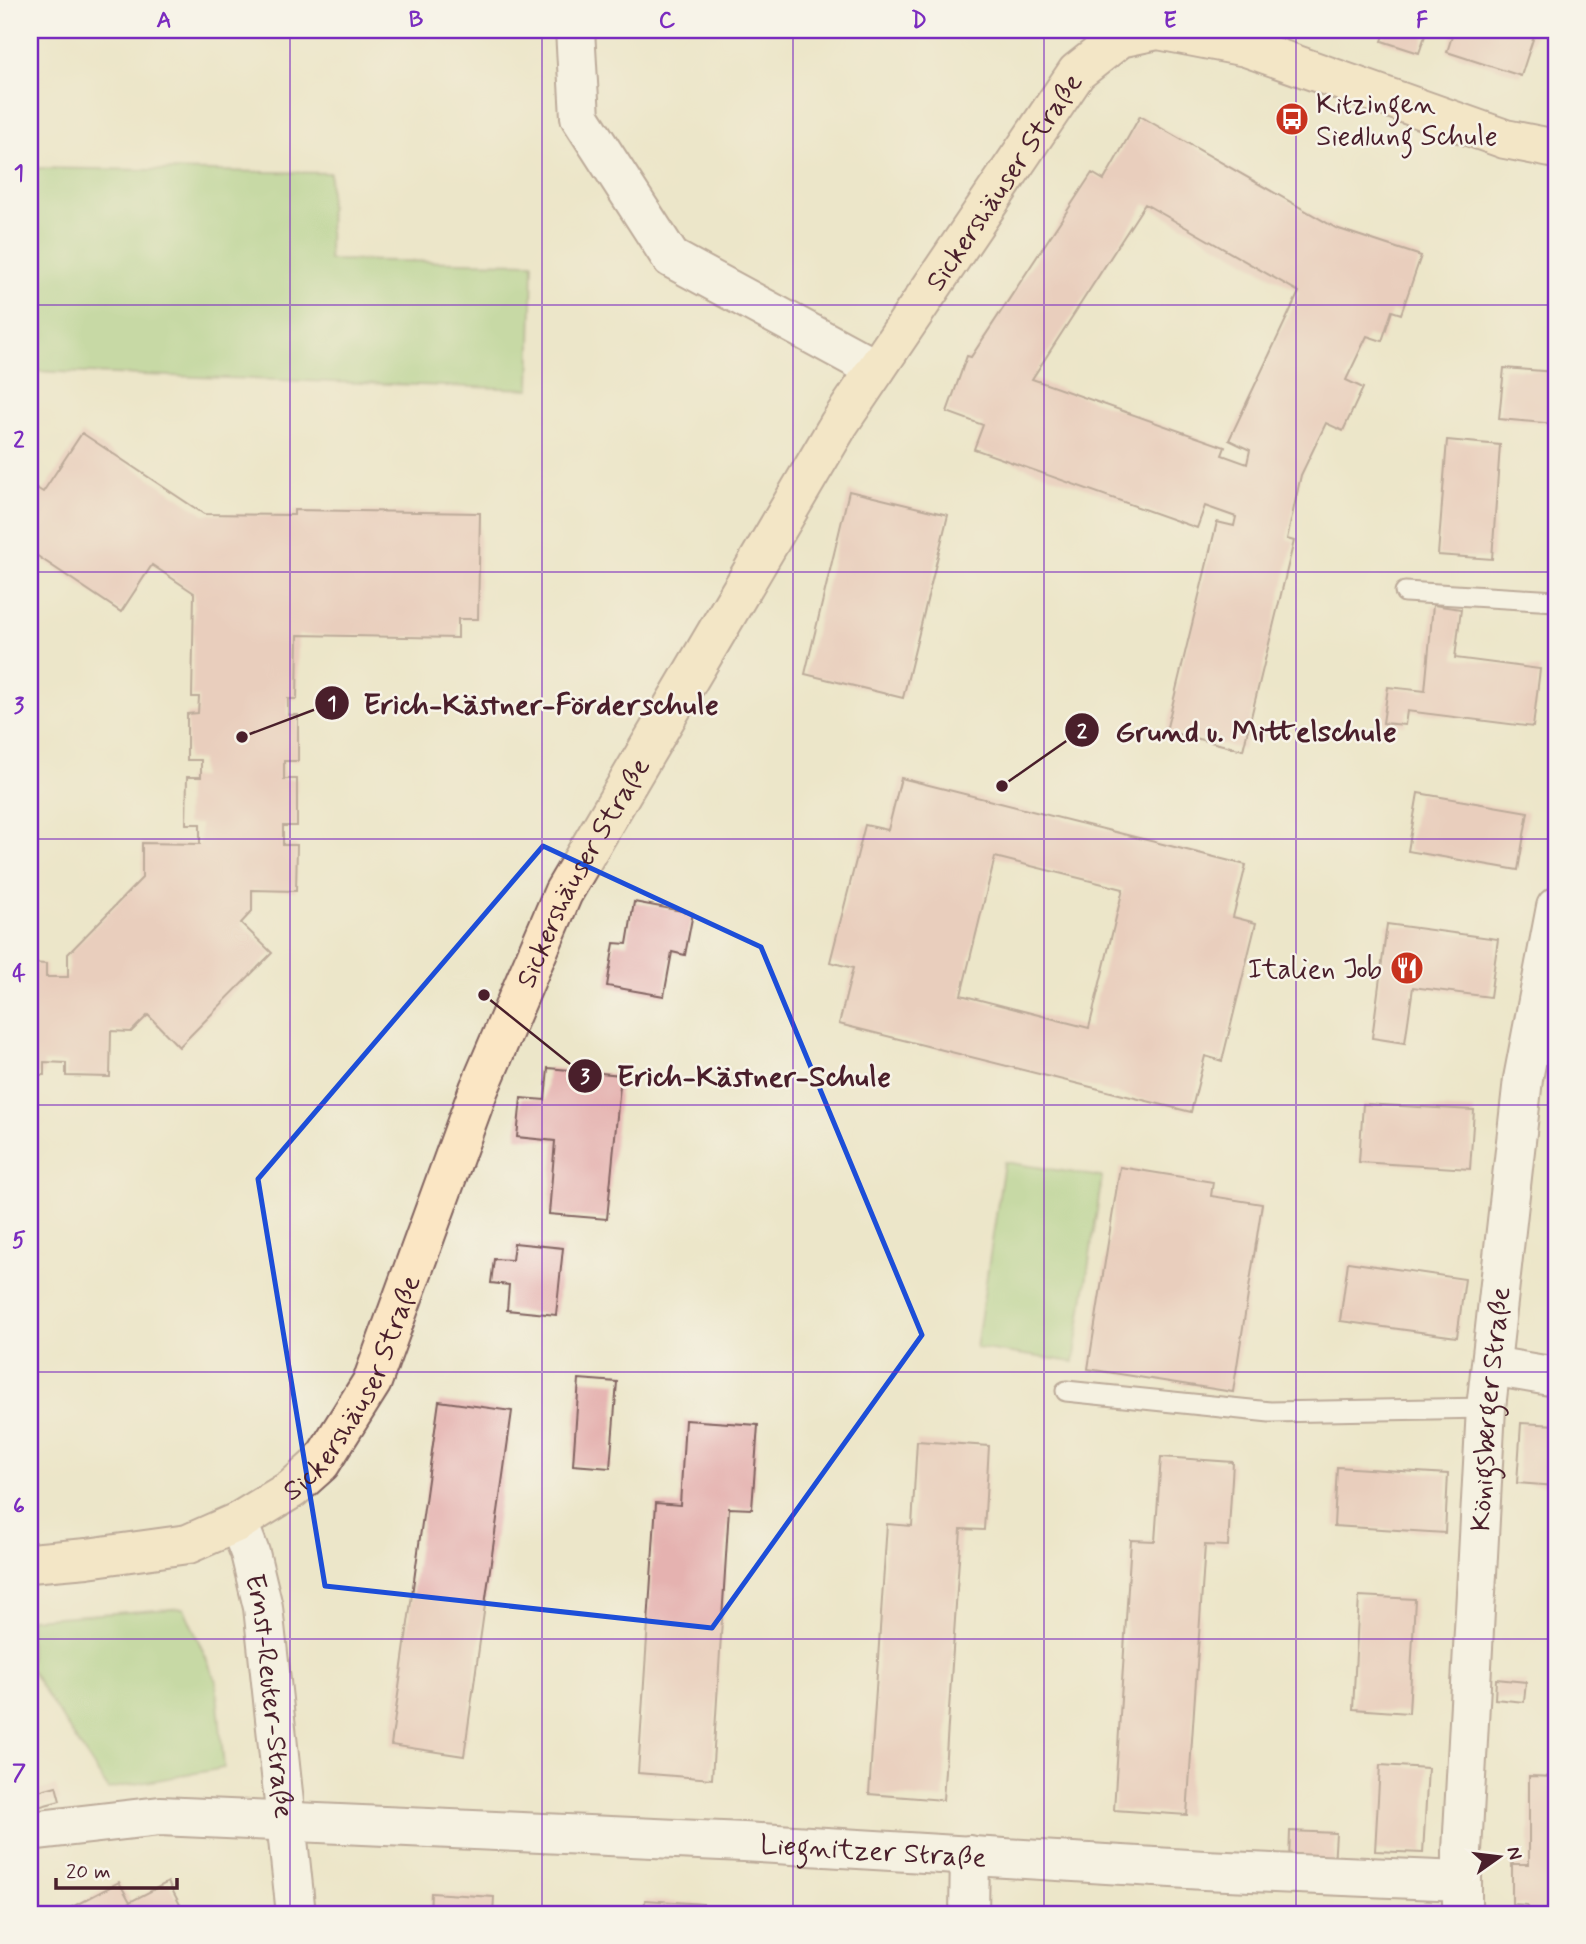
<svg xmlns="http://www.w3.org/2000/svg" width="1586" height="1944" viewBox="0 0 1586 1944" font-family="Mynerve,sans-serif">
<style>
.green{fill:#9acb7a;stroke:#727552;stroke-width:2}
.building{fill:#e5b2b0;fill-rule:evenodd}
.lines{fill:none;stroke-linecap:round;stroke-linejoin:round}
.lane-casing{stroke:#836562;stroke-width:23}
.street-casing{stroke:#836562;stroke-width:42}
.secondary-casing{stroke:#836562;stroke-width:42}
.lane{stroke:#fff;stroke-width:19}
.street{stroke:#fff;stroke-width:38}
.secondary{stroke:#fbe6c4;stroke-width:38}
.marked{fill:none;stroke:#1d4ed8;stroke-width:5;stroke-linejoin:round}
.grid{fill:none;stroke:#7b2cbf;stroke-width:2;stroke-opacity:0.55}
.labels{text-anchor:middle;stroke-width:5;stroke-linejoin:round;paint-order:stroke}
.poi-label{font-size:28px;fill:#4a1f2b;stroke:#f7f3e8;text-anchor:start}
.street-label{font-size:28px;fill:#4a1f2b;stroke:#f7f3e8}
.leader{fill:none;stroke:#4a1f2b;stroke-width:2.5}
.callout-dot{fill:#4a1f2b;stroke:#f7f3e8;stroke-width:2.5}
.mark-label{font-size:21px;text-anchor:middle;font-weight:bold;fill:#fff}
.callout-label{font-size:30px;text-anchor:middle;font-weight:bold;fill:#4a1f2b;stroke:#f7f3e8;stroke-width:5;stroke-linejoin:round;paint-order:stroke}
.neatline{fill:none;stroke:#7b2cbf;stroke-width:2.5}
.grid-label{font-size:23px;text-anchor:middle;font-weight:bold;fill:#7b2cbf}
</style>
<rect width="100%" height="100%" fill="#f7f3e8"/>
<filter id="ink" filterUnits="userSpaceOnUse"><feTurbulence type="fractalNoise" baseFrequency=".0143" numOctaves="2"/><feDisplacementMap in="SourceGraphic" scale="14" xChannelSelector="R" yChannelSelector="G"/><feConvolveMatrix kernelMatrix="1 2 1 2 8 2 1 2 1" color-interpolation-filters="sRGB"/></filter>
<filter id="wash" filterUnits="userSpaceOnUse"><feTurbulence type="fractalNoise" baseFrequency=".00686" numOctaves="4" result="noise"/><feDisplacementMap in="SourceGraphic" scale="28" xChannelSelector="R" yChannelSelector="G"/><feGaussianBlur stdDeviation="1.57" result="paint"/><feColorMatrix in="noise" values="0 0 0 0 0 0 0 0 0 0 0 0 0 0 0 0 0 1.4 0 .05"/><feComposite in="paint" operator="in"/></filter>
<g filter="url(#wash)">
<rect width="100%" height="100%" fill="#ece6c9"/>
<path class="green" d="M30,168L330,173L329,260L533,263L530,389L30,371Z
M1004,1162L1102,1177L1074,1362L976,1348Z
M184,1608L216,1681L224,1768L108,1789L30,1669V1619Z"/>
<g id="blocks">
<path class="building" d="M1386,30H1427L1419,53L1382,41Z
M1454,30H1536L1521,76L1447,52Z
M1140,116L1336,228L1421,256L1401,314L1392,311L1382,341L1367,336L1346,380L1363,388L1343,431L1326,423L1301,475L1287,539L1294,541L1243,750L1166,731L1217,522L1234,526L1236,517L1205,506L1197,528L974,449L983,425L947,412L967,356L971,357L1092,173L1104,180ZM1145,204L1299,292L1229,440L1250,450L1247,464L1222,455L1225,447L1032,379Z
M1504,368L1556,372V424L1499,419Z
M82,433L204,514L294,515V510L480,513L478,619H458V638L298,635L297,699H288V715H298V761H284V779H297V826H283V845H297L296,891L252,890V911L241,923L272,953L179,1047L148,1015L131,1032L111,1031L110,1077L66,1076V1063L44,1062V1075H30V963L46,964V977H68V954L142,878V843L200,844V824H186L187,777H201V760H187V714L198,713L199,697H192L194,593L152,565L121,612L30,551V484L43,492Z
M1447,440L1500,445L1492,559L1438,555Z
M849,491L948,515L903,698L805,674Z
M1433,605L1461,609L1455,658L1540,669L1533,727L1407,711L1405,725L1383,723L1388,687L1425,691Z
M901,778L1246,865L1233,917L1256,923L1222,1061L1205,1056L1191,1112L839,1024L853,968L830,962L865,825L888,830ZM995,857L1123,889L1089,1028L961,995Z
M1418,793L1528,812L1518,870L1408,851Z
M634,902L693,913L685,955L672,952L664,996L607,986L614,943L627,944Z
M1387,924L1498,939L1490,997L1413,987L1405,1043L1372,1038Z
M548,1068L621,1075L607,1219L549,1214L555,1141L517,1137L521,1098L545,1100Z
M1363,1104L1474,1110L1470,1169L1359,1162Z
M1120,1167L1213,1182L1211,1196L1262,1204L1233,1392L1088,1369Z
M514,1243L563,1248L556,1315L507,1310L509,1285L491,1283L494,1259L512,1260Z
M1348,1262L1465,1279L1457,1337L1340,1321Z
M579,1379L617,1382L610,1468L573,1465Z
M439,1401L512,1411L464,1756L391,1745Z
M685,1420L758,1425L752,1509L729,1508L712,1779L638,1773L656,1503L680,1505Z
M1521,1423L1556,1425V1486L1517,1483Z
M917,1441L989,1446L984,1530L961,1529L943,1800L869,1794L887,1524L912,1526Z
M1161,1457L1233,1462L1228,1546L1205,1545L1187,1815L1114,1810L1131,1540L1155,1541Z
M1337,1467L1448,1474L1445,1533L1334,1526Z
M1359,1596L1415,1599L1409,1713L1353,1709Z
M1496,1679L1526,1682L1524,1702L1495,1699Z
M1380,1765L1428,1768L1423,1853L1375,1851Z
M1529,1776L1556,1777V1914H1527V1905L1512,1904V1864H1529Z
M56,1786L60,1801L30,1809V1793Z
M1290,1831L1336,1833L1334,1866L1289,1863Z
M119,1882L130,1902L168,1882L185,1914H59Z
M431,1893L494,1897L493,1914H430Z
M645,1900L703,1904L702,1914H644Z"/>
</g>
</g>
<g filter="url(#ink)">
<use href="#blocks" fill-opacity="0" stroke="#836562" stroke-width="2"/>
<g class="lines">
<defs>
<path id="lane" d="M1405,592L1556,601
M1066,1391L1270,1412L1486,1408"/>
<g id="street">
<path d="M575,30L580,117L671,258L876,369"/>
<path d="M1491,1366L1556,1377"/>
<path id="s1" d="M238,1522L250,1553L263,1607L296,1914"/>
<path id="s2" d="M30,1831L160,1816L744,1842L1204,1870L1461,1881"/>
<path d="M969,1914L970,1855"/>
<path id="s3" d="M1462,1914V1851L1486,1408L1523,1079L1556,907"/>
</g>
<g id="secondary">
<path id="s4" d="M30,1563L87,1558L188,1544L238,1522L292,1489L321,1463L372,1382L479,1089L563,893L839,424L1077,72L1120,38L1158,30L1246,47L1505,139L1556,149"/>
</g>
</defs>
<use href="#lane" class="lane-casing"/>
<use href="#street" class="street-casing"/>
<use href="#secondary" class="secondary-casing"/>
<use href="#lane" class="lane"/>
<use href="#street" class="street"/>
<use href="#secondary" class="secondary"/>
</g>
</g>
<path d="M0 0H1586V1944H0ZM543,846L761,947L922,1335L712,1628L325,1586L258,1179Z" fill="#ece6c9" fill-opacity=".55" fill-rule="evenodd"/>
<path class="marked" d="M543,846L761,947L922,1335L712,1628L325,1586L258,1179Z"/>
<path class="grid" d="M290,30V1914M542,30V1914M793,30V1914M1044,30V1914M1296,30V1914M30,305H1556M30,572H1556M30,839H1556M30,1105H1556M30,1372H1556M30,1639H1556"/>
<defs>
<symbol id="bus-disc" viewBox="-11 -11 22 22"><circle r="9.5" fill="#c8321e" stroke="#f7f3e8"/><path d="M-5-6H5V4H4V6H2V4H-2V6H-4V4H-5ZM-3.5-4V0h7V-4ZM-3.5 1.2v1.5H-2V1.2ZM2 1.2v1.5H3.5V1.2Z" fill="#fff"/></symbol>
<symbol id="restaurant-disc" viewBox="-11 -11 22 22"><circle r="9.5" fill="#c8321e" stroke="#f7f3e8"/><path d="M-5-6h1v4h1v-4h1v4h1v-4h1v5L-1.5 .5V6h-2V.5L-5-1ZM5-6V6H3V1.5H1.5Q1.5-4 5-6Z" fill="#fff"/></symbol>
</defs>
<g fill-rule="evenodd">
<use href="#bus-disc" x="1273" y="100" width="38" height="38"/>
<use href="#restaurant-disc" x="1388" y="949" width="38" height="38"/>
</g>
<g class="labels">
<g class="poi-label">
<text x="1316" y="113">Kitzingen<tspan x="1316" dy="32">Siedlung Schule</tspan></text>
<text x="1382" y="978" text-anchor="end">Italien Job</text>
</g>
<g class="street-label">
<text dy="10" stroke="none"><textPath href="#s4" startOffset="1774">Sickershäuser Straße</textPath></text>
<text dy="10" stroke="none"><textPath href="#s4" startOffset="964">Sickershäuser Straße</textPath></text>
<text dy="10" stroke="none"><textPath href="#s4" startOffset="397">Sickershäuser Straße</textPath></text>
<text dy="10" stroke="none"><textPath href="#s3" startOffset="506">Königsberger Straße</textPath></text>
<text dy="10" stroke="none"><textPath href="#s1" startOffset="178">Ernst-Reuter-Straße</textPath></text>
<text dy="10" stroke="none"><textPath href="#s2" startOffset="845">Liegnitzer Straße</textPath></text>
</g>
</g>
<path class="leader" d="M242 737L332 703M1002 786L1082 730M484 995L585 1076"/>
<g class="callout-dot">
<circle cx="242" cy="737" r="7"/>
<circle cx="1002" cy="786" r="7"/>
<circle cx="484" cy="995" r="7"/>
<circle cx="332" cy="703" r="18"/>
<circle cx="1082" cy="730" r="18"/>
<circle cx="585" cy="1076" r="18"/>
</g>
<g class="mark-label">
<text x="332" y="710">1</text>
<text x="1082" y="738">2</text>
<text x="585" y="1083">3</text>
</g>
<g class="callout-label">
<text x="541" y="714">Erich-Kästner-Förderschule</text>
<text x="1256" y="741">Grund u. Mittelschule</text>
<text x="754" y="1086">Erich-Kästner-Schule</text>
</g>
<rect width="1586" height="1944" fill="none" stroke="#f7f3e8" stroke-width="77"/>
<g transform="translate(1499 1857) rotate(76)" stroke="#f7f3e8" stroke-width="5" paint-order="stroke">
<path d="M0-5L12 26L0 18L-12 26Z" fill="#4a1f2b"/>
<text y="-10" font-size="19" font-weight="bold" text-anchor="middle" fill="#4a1f2b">N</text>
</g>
<path d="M56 1878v10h121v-10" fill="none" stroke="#4a1f2b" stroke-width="3.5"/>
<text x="66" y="1878" font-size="21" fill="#4a1f2b" stroke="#f7f3e8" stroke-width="5" paint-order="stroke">20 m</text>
<rect x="38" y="38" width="1510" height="1868" class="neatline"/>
<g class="grid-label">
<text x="164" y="27">A</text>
<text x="416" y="27">B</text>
<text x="667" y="27">C</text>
<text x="919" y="27">D</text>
<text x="1170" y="27">E</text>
<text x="1422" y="27">F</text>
<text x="19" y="180">1</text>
<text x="19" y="447">2</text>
<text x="19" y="713">3</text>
<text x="19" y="980">4</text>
<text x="19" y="1247">5</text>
<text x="19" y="1513">6</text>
<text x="19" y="1780">7</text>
</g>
</svg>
